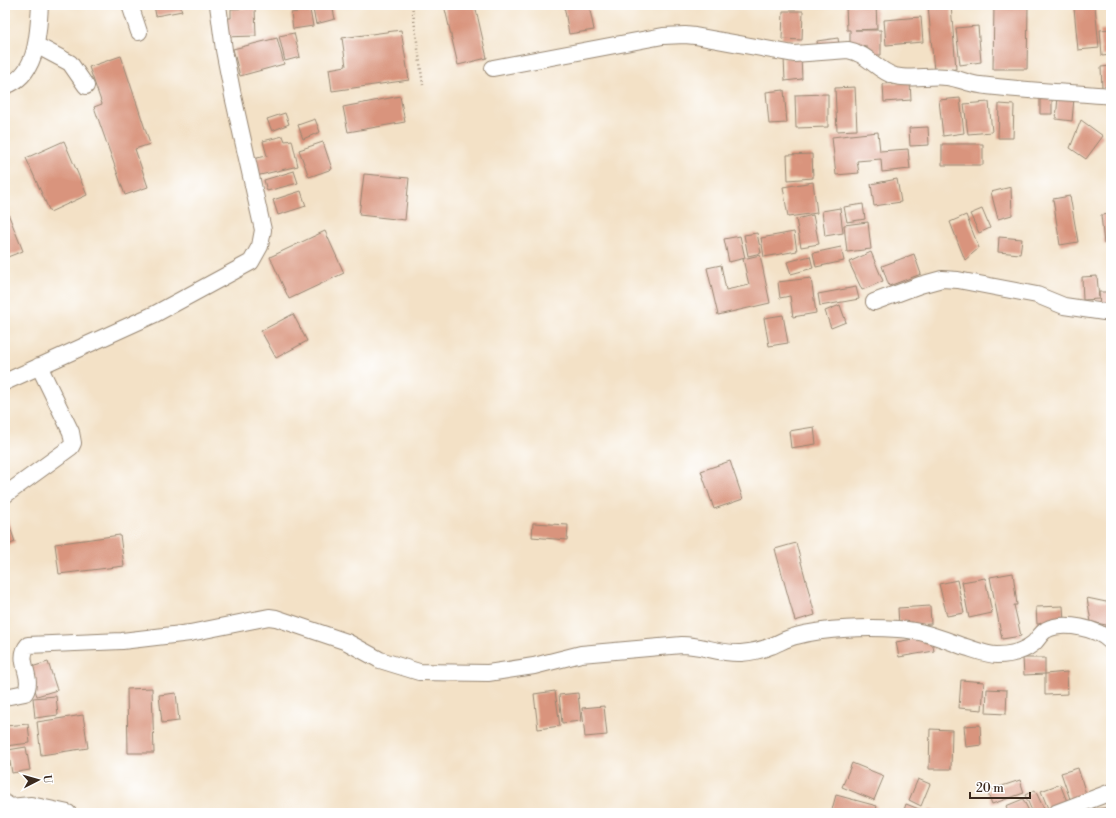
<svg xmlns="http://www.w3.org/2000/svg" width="1116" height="818" viewBox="0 0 1116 818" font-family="'Libre Bodoni',serif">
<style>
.building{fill:#d9947d}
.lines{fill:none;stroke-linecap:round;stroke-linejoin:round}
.minor-casing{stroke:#978672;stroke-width:18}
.path{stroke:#978672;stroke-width:2.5;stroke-dasharray:1 3;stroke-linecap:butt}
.minor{stroke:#fff;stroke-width:16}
</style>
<rect width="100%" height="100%" fill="#fff"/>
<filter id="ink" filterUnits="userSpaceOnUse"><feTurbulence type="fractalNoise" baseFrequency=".025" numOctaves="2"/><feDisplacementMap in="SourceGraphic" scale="8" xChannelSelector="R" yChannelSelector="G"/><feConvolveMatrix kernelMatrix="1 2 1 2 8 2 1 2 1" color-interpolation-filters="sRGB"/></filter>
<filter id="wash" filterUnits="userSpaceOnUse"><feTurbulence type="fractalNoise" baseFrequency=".012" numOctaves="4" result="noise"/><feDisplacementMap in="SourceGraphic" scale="16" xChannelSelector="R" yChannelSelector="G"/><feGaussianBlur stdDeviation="0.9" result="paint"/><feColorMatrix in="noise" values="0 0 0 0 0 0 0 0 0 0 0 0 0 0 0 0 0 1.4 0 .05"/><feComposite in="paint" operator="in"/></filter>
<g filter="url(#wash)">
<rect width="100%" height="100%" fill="#f3e1c6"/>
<g id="blocks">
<path class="building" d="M154,5H180L182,11L156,16Z
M312,5H332L335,19L316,24Z
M444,5H475L487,58L458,65Z
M564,5H589L594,30L569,34Z
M846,5H876L877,29L855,30H881V55H867V47H850V30H847Z
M928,5H951L956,69L934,71Z
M994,5H1028L1027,69H993Z
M1095,6L1099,48L1078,50L1074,8Z
M255,8L256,36L223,37V18H231V9Z
M310,10L313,26L293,29L291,13Z
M783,11H803L802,40L782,39Z
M921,17L923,42L886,45L884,20Z
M978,26L981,62L960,65L956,28Z
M1111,29V55L1102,56L1100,30Z
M401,30L409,80L332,91L329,69L346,66L342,38Z
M294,33L300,57L285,61L279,36Z
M277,38L284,64L240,76L233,49Z
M838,38L839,45L818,48L817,41Z
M121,56L150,144L135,149L148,187L125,195L94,107L102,104L89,67Z
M801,57L802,79L785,81L784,58Z
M1111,66V87L1102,88L1101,67Z
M910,82L911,100L884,102L883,84Z
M855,87L857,130L837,131L835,88Z
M784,90L787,123L769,124L766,92Z
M828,94V127L796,128L795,95Z
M1040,95H1052V114H1040Z
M400,96L405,122L348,132L343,107Z
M1058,97L1074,98L1072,121L1056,119Z
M960,98L964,133L943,136L939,100Z
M989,102L992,132L968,134L964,104Z
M999,104L1014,105L1013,138H998Z
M285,113L289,124L272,131L267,119Z
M315,119L320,132L303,139L298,125Z
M1081,120L1103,136L1086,159L1070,148Z
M928,127L929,145L910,146L909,128Z
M878,132L880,151L908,149L910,169L882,172L881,159L857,161L859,173L836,175L832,137Z
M283,136L285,141L292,140L298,166L256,176L252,159L267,156L263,141Z
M64,141L87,195L50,212L26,158Z
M323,142L332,169L309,177L299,150Z
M942,144H983V165H942Z
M812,154L813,178L788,180L787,155Z
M294,171L298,183L267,191L264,180Z
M364,174L409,178L405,220L359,215Z
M897,179L901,202L874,206L871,184Z
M813,182L817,213L788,217L783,187Z
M1011,187L1012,215L998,219L991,192Z
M301,191L306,206L278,215L273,200Z
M1070,196L1078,242L1060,245L1053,199Z
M863,204L865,219L847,222L844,207Z
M5,206L23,251L5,258Z
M840,208L843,233L825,236L822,211Z
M982,209L990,228L979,233L970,214Z
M1111,214V243L1104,244L1101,215Z
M813,215L819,244L801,247L796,219Z
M966,215L979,248L965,260L950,222Z
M868,222L871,249L847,252L844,225Z
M325,231L344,273L289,299L270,257Z
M794,232L797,251L764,257L761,238Z
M757,233L761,253L748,256L744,235Z
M740,236L745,258L729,262L724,239Z
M999,237L1022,239L1020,254L998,252Z
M841,247L844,261L816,267L813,253Z
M871,252L883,281L862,290L849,262Z
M914,254L921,274L889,286L882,266Z
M760,255L770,303L718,315L707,268L721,265L726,290L749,285L743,259Z
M810,256L813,268L791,274L787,262Z
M1097,276L1099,299L1083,300L1082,277Z
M811,278L816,313L793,317L790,296L780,298L778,282Z
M856,287L859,299L820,306L818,294Z
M1099,292H1111V307H1100Z
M840,305L846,322L831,328L825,311Z
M293,314L307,341L276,358L261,331Z
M783,315L788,343L769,346L764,318Z
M814,427L816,444L791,448L789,431Z
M730,461L743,499L714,509L701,471Z
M7,518L15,542L5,546V519Z
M533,523L568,525L567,540L532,537Z
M120,535L124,566L59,574L55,544Z
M796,543L815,615L795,621L775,549Z
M1013,573L1017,605H1014L1021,636L1002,639L990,577Z
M985,578L992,613L969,618L962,582Z
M957,580L964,613L947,616L939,584Z
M1087,598L1111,603V626L1091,622Z
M930,606L931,624L899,626L898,608Z
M1063,606L1064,623L1037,624L1036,607Z
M931,636L934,651L899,657L896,642Z
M1023,658H1045V674L1067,672L1068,694L1045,695V674L1024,675Z
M48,662L57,690L37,696L28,668Z
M961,680L984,682L982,710L959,708Z
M152,688L154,753H128L127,689Z
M987,689L1007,690L1006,714L986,713Z
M555,691L560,726L538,729L534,694Z
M176,693L179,721L162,723L159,695Z
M578,693L581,721L562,723L559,695Z
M56,696L58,715L35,718L33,698Z
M604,706L607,735L585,737L582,708Z
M83,715L88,748L41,755L37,722Z
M28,724L30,743L5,746V726Z
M980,725L981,745L966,747L964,726Z
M930,729L952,730L951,769H929Z
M26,747L30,770L12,773L8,750Z
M852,763L884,776L874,800L842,787Z
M1078,768L1086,794L1070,799L1061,773Z
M918,779L930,784L921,806L909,800Z
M1020,780L1024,793L992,804L987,791Z
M1060,784L1068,804L1049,811L1041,791Z
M1035,790L1045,811L1040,813H1033L1025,795Z
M836,795L877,806L875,813H831Z
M1023,799L1030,813H1009L1006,806Z
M906,804L924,811V813H903Z
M1111,807V813H1086L1085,810Z
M929,810L942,811V813H929Z"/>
</g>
</g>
<g filter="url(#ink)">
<use href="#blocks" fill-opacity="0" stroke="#978672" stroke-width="1"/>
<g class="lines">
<defs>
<path id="minor" d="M130,5L139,32
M36,45L70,63L86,86
M493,68L663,36L685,35L695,36L794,54L848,50C867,53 877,71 895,76C912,80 930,75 947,77C958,78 969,84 980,85C1023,91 1067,92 1111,96
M5,86C38,75 38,34 40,5
M874,302L920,285L942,279L958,280L1037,295L1064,306L1111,313
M5,382L155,314L251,262L260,246L263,230L233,96L224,50L218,5
M5,495L71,447L73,443L71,432L39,366
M5,697L25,693C35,677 15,660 28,645L122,641L190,633L269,617L276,618L347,642L380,660L419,672L488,673L534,666L581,654L682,645C702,645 719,654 741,653C751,652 762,650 771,646C779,643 787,638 796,636C826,628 867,627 898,629C920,630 941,638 962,646C973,649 986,655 997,655C1010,655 1024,651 1034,643C1038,639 1041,633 1046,630C1064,621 1098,628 1111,642
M5,803L9,807L31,805L68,813
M1056,813L1111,792"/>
</defs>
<use href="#minor" class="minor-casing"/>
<path class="path" d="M412,5L423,85"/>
<use href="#minor" class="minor"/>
</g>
</g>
<rect width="1116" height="818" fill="none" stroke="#fff" stroke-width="20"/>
<g transform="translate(38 780) rotate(84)" stroke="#ffffff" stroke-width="3" paint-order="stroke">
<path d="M0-3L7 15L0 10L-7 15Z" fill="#3b2a1e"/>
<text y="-6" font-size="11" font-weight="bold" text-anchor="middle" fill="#3b2a1e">U</text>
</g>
<path d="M970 792v6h60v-6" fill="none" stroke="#3b2a1e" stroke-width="2"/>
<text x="976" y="792" font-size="12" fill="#3b2a1e" stroke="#ffffff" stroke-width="3" paint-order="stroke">20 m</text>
</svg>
